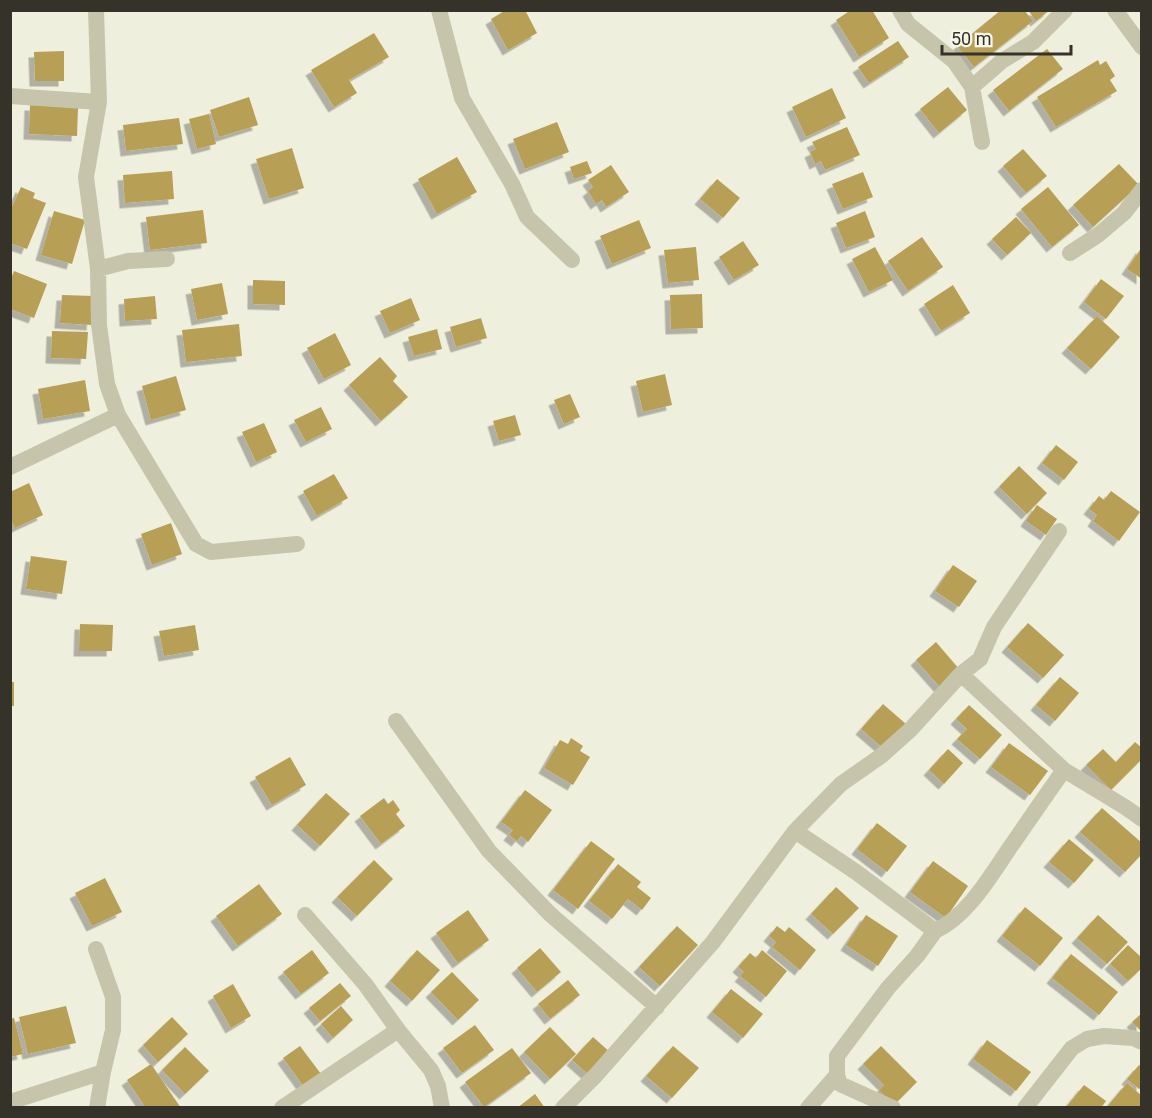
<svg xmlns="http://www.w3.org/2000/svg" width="1152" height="1118" viewBox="0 0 1152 1118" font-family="Roboto,sans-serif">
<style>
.building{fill:#b79f54;filter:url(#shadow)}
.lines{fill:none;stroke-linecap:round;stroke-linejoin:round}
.minor{stroke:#c6c5ab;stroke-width:16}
</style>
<defs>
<filter id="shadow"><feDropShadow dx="-5.5" dy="5.5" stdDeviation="0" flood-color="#0004"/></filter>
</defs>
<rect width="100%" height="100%" fill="#efefde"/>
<path class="building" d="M506,10H525L537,33L508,50L491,19Z
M851,10H872L889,38L859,57L836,20Z
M1001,10H1024L1033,21L974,67L957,46Z
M1028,10H1050L1036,21Z
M374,33L389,57L349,80L357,93L334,107L311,70Z
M898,41L909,57L869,83L858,67Z
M1047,49L1063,69L1009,111L993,90Z
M64,51V81H35L34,52Z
M1098,60L1100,65L1106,61L1115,76L1110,80L1117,91L1056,127L1037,97Z
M948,87L967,110L939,133L920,109Z
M832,88L846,118L806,137L792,107Z
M249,97L258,125L219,137L210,110Z
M30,105L78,107L77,136L29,134Z
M209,114L216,144L197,149L189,119Z
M179,118L183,144L126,151L123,125Z
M557,122L569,152L525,169L513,139Z
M847,127L860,155L825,170L821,161L815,164L810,152L816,149L812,142Z
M292,148L304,188L269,199L256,159Z
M1023,149L1047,176L1026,193L1003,166Z
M457,157L477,192L437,214L418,179Z
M587,161L592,173L574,179L570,167Z
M1119,164L1139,185L1093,227L1073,205Z
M611,165L629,192L606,207L602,200L596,204L588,191L593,187L588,180Z
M172,171L174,199L125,203L123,175Z
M863,172L873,197L843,209L832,184Z
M717,179L740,198L723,218L700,199Z
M21,187L35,193L33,198L46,203L27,249L10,243V211Z
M1048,187L1079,225L1052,247L1021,209Z
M203,210L207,243L150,250L146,217Z
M54,211L85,220L72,264L41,255Z
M865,211L875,237L846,248L836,223Z
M1016,217L1031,233L1007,255L992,239Z
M639,220L651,248L612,264L600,236Z
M922,237L943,267L908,291L888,261Z
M743,241L759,265L734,280L719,257Z
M696,247L699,280L668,283L664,250Z
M875,247L893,280L869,292L852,259Z
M1142,247V279L1127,269Z
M14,271L47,284L34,318L10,309V281Z
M1101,279L1124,296L1106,319L1084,302Z
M253,280L285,281V305L253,304Z
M222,283L228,314L197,320L191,289Z
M953,285L970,313L941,331L924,304Z
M702,294L703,328L671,329L670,295Z
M62,295L94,296L92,325L60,323Z
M155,296L157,319L125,321L124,299Z
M411,298L420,320L390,333L380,311Z
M1097,316L1120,337L1091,369L1067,348Z
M481,318L487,338L456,347L450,327Z
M239,324L242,356L186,362L182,330Z
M437,329L442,349L414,356L408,337Z
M52,331L88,332L86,359L51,358Z
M335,333L351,365L324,379L307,348Z
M380,357L397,376L393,381L408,397L381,421L349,385Z
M665,374L672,405L643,412L636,381Z
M176,376L186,410L151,420L142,386Z
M85,380L90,411L43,419L38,389Z
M570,394L580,417L564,424L554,400Z
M321,407L332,429L306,442L294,420Z
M515,415L521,435L499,441L493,421Z
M264,423L277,452L256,462L242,432Z
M1056,445L1078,462L1064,480L1042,463Z
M1019,466L1047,493L1027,514L999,487Z
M334,474L348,498L317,516L303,491Z
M29,483L43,515L15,528L10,518V492Z
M1111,491L1140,512L1119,541L1093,521L1097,515L1089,509L1099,496L1104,500Z
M1037,505L1057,519L1046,535L1026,521Z
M171,523L182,554L152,565L141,534Z
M31,556L67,561L62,594L26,589Z
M953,565L977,581L959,607L935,591Z
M1028,623L1064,655L1043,678L1007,647Z
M80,624L113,625L112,651H79Z
M195,625L199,650L164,656L159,631Z
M936,642L960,670L940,687L916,660Z
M1060,677L1079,693L1055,721L1036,705Z
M10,682H14V706H10Z
M883,704L906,724L884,749L861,729Z
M969,705L1002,735L980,759L957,739L967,729L956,719Z
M571,738L583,746L580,751L590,757L573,785L544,768L560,740L568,744Z
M1135,742L1142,748V759L1111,790L1086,765L1103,749L1116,762Z
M1009,743L1048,771L1030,795L991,767Z
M948,749L963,763L944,784L929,770Z
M290,757L306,785L272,805L255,777Z
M525,790L552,810L528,842L521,836L517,841L509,835L513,830L501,822Z
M326,793L350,814L320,846L297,825Z
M384,798L388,804L393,800L400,810L396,814L405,826L381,844L360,816Z
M1102,808L1142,843V854L1125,872L1080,832Z
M877,823L907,846L887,872L857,849Z
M1069,839L1094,860L1074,883L1049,862Z
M591,841L615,859L578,909L553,890Z
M374,860L393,879L357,916L337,897Z
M933,861L968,886L946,918L910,892Z
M618,864L641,882L637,887L651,898L642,910L628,899L612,919L589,901Z
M105,878L122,912L92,926L75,893Z
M259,884L282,914L238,946L216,916Z
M836,887L859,908L833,934L811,914Z
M1025,907L1063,938L1040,966L1002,936Z
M468,910L489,940L458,963L436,933Z
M866,915L898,936L878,966L846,945Z
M1098,915L1128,942L1107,964L1077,938Z
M677,926L698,945L660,986L639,967Z
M777,926L785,932L789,927L816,950L800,970L772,947L776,942L769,936Z
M1128,945L1142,958V968L1128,981L1110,964Z
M540,948L561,972L537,992L517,968Z
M312,950L329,973L301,994L283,972Z
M417,950L440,970L412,1001L390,981Z
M762,950L787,971L766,997L740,976L744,972L738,967L750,953L756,958Z
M1071,954L1118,992L1099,1015L1052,978Z
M452,972L479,1000L458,1020L431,992Z
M568,980L580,995L550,1019L538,1004Z
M340,983L351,996L320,1021L309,1008Z
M233,984L251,1016L231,1028L213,996Z
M731,989L763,1014L743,1038L712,1012Z
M66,1006L76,1043L28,1054L19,1017Z
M341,1006L353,1020L333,1038L321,1024Z
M1142,1013V1032L1132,1022Z
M172,1017L188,1034L158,1062L143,1045Z
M14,1018L23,1054L10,1057V1019Z
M475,1025L494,1050L462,1073L443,1048Z
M550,1027L576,1054L550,1079L524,1052Z
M593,1037L611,1053L590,1076L572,1060Z
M987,1040L1031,1072L1016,1091L973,1059Z
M300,1046L321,1074L304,1087L283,1058Z
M673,1046L699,1068L672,1098L646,1076Z
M881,1046L917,1082L894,1105L879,1090L884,1085L863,1064Z
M185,1047L209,1071L185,1094L162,1070Z
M512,1048L531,1073L484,1107L465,1082Z
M151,1064L181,1108H146L127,1080Z
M1139,1065L1142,1067V1087L1139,1089L1127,1079Z
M1127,1083L1142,1096V1108H1106Z
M1084,1085L1106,1101L1101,1108H1069L1067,1106Z
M535,1094L545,1108H517Z"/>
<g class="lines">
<path class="minor" d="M96,10L99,102L86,177L98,269L99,325L107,384L118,415L196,544L211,552L297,544
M439,10L462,98L512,184L527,217L572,260
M900,10L908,24L954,61L972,87L982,142
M1115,10L1142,47
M972,87L1002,61L1033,42L1065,10
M10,96L99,102
M1070,253L1098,235L1124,213L1142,190
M98,269L128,261L167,259
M10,467L118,415
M961,674L1064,770L1125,807L1142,819
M396,721L489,851L550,914L657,1007
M795,831L856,872L935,931C968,916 991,875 1011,846C1029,820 1046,795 1064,770
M305,915L365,984L398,1030L431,1070L438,1086L442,1108
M96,949L113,997V1030L103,1072L97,1108
M10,1102L103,1072
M282,1108L398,1030
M563,1108L596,1075L713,942L795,831L841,784L881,756L910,730L961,674L980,659L994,627L1059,531
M808,1108L837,1075
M893,1108L840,1084L837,1075V1056L888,988L917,956L935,931
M1025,1108L1072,1048L1087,1039L1104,1036L1133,1038L1142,1042"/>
</g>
<rect width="1152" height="1118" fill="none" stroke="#353329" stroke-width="24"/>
<path d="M942 45v9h129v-9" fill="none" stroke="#353329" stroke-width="3"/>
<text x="951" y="45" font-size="18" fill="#353329" stroke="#f7f7ea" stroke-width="4.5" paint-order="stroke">50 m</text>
</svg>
